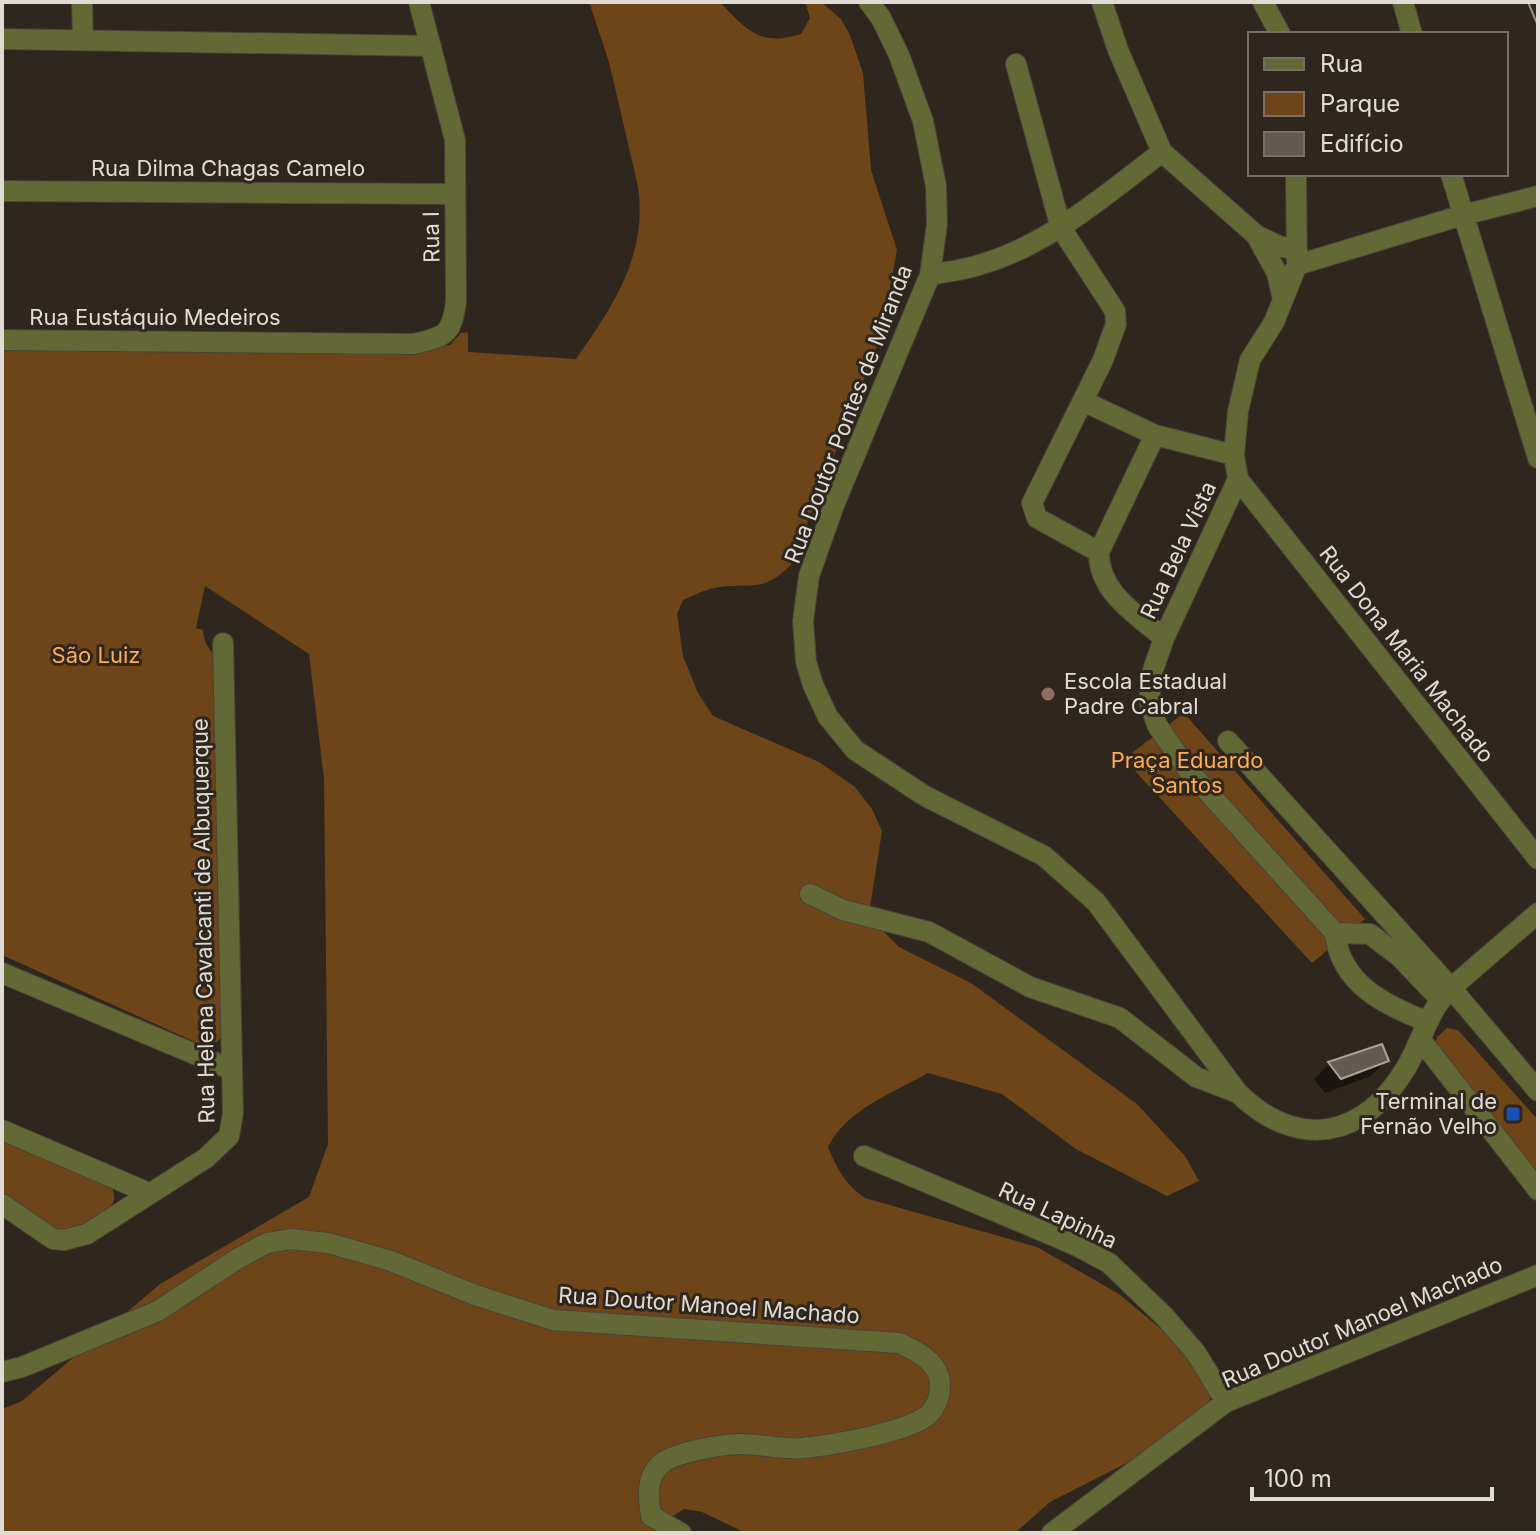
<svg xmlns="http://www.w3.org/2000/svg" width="1540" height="1535" viewBox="0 0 1540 1535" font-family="Inter,sans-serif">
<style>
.green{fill:#6d4518}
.shadow{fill:#0007}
.building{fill:#645a51;stroke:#aea298;stroke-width:2}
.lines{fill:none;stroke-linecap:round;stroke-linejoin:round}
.minor-casing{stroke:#4b433b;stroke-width:22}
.tertiary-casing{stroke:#4b433b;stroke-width:22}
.minor{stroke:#626934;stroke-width:20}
.tertiary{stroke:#626934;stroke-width:20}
.tram{stroke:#918983;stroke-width:2}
.education-dot{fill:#8d6e63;stroke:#2f261e;stroke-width:3}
.transit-dot{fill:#1a4fb4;stroke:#2f261e;stroke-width:3}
.labels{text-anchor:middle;stroke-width:6;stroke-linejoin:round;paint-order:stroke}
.street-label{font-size:22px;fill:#e1dbd5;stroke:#2f261e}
.park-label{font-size:22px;fill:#feac56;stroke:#2f261e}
.poi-label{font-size:22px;fill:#e1dbd5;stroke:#2f261e;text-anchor:start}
</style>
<rect width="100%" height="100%" fill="#2f261e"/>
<path class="green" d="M589,2H720C746,30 760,47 801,34L810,18L805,2H821L841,19L850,35L863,73L871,170L897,250L881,336L791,565C763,592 755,583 720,587C708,588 695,595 683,600L677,614L683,656L698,693L713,716L819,762L855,787L872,809L882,831L870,907L873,921L899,947L971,983L1137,1104L1185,1156L1199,1181L1167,1196L1076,1149L1002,1094L928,1073C893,1093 847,1109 828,1147C837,1169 845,1184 865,1198L1037,1247L1119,1294L1166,1333L1188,1356L1209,1392L1211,1406L1168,1442L1050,1502L1015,1533H746L702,1512L684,1509L668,1519L662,1533H2V1409L22,1401L160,1284L309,1197L328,1144L324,779L309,654L205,586L196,628L203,630C204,643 208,649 218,658L222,1036L217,1042L202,1045L2,955V345L430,348L450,345L461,333L468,332V352L576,359C614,305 650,251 637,182L609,62Z
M1184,713L1365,919L1312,963L1124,759Z
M1447,1028L1458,1030L1538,1120V1179L1435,1048L1437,1037Z
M2,1135L112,1187C113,1190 115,1198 114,1200C112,1213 72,1232 60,1234L2,1192Z"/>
<path class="shadow" d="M1381,1047L1386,1061L1371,1076L1325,1093L1314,1079L1329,1064Z"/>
<path class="building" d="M1382,1044L1389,1061L1341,1079L1328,1062Z"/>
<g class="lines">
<defs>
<path id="minor" d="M82,2L83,39
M1102,2L1118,50L1162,152L1256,235L1279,246L1296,250
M1263,2L1280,34
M1403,2L1412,34
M2,39L431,46
M1016,64L1061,228L1115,311L1116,324L1103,360L1032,503L1037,518L1099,552
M1296,174L1297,265L1274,322L1250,360L1238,411L1234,455L1238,479L1164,638L1153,670L1149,700L1157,725L1188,770L1335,933C1340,983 1384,1005 1426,1021
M1451,174L1538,458
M2,191L454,194
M1256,235L1277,273L1283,300
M1297,265L1463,215L1538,196
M930,275C946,272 963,270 979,265C1049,245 1105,195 1162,152
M2,340L413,344C445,337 452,335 456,301L455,140L419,2
M1083,401L1155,435L1234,455
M1155,435L1099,552C1098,592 1136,614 1164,638
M1238,479L1538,859
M1228,741L1451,988L1538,913
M810,894L843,910L929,932L1030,987L1120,1018L1196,1077L1238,1093
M1335,933L1370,934L1400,957L1440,999
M2,973L230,1069
M2,1130L149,1193
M864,1156L1073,1244L1109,1263L1165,1317L1196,1353L1226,1402
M2,1204L53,1239L64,1240L87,1234L206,1158L229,1136L233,1113L223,643
M2,1372L22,1367L158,1311L237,1259L267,1243L291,1239L328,1243L391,1261L475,1295L553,1320L899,1343C914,1350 934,1359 939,1377C942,1390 938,1407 927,1416C903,1433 833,1445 803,1448C781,1450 758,1443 736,1444C718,1445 680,1452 665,1461C645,1474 648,1496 651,1516L681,1533
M1052,1533L1226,1402L1538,1275"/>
<path id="tertiary" d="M869,2L881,18L899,55L923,121L936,186L937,224L930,275L834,505L809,576L803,621L806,662L813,685L828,717L855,750L925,796L1044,856L1096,902L1238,1093C1298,1151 1363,1139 1406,1068C1423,1039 1426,1014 1451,988L1538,1091
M1421,1040L1538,1190"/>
</defs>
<use href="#minor" class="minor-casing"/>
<use href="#tertiary" class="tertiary-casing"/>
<use href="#minor" class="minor"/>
<use href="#tertiary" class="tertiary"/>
<path class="tram" d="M1528,2L1538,26"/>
</g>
<circle class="education-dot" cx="1048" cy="694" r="8"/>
<rect class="transit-dot" x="1505" y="1106" width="16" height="16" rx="4"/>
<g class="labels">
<g class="street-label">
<text x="228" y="176">Rua Dilma Chagas Camelo</text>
<text transform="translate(431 237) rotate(-91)" y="8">Rua I</text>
<text x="155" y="325">Rua Eustáquio Medeiros</text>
<text transform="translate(848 414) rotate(-69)" y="8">Rua Doutor Pontes de Miranda</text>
<text transform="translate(1178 550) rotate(-65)" y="8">Rua Bela Vista</text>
<text transform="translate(1407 654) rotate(52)" y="8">Rua Dona Maria Machado</text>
<text transform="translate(203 921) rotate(-91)" y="8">Rua Helena Cavalcanti de Albuquerque</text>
<text transform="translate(1058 1215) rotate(25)" y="8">Rua Lapinha</text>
<text transform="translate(709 1305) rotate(4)" y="8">Rua Doutor Manoel Machado</text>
<text transform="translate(1362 1322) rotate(-23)" y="8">Rua Doutor Manoel Machado</text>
</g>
<g class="park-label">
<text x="96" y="663">São Luiz</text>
<text x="1187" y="768">Praça Eduardo<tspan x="1187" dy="25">Santos</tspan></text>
</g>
<g class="poi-label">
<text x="1064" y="689">Escola Estadual<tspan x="1064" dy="25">Padre Cabral</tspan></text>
<text x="1497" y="1109" text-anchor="end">Terminal de<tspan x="1497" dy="25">Fernão Velho</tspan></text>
</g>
</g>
<rect width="1540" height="1535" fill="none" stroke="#e1dbd5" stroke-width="8"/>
<rect x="1248" y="32" width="260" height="144" fill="#2f261e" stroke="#766e67" stroke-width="2"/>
<rect x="1264" y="58" width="40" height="12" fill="#626934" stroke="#766e67" stroke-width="2"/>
<text x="1320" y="72" font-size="24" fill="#e1dbd5">Rua</text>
<rect x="1264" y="92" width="40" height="24" fill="#6d4518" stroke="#766e67" stroke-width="2"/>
<text x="1320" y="112" font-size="24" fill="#e1dbd5">Parque</text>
<rect x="1264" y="132" width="40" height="24" fill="#645a51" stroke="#766e67" stroke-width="2"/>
<text x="1320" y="152" font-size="24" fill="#e1dbd5">Edifício</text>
<path d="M1252 1487v12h240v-12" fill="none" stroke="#e1dbd5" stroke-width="4"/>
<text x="1264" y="1487" font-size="24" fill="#e1dbd5" stroke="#2f261e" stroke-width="6" paint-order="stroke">100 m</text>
</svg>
